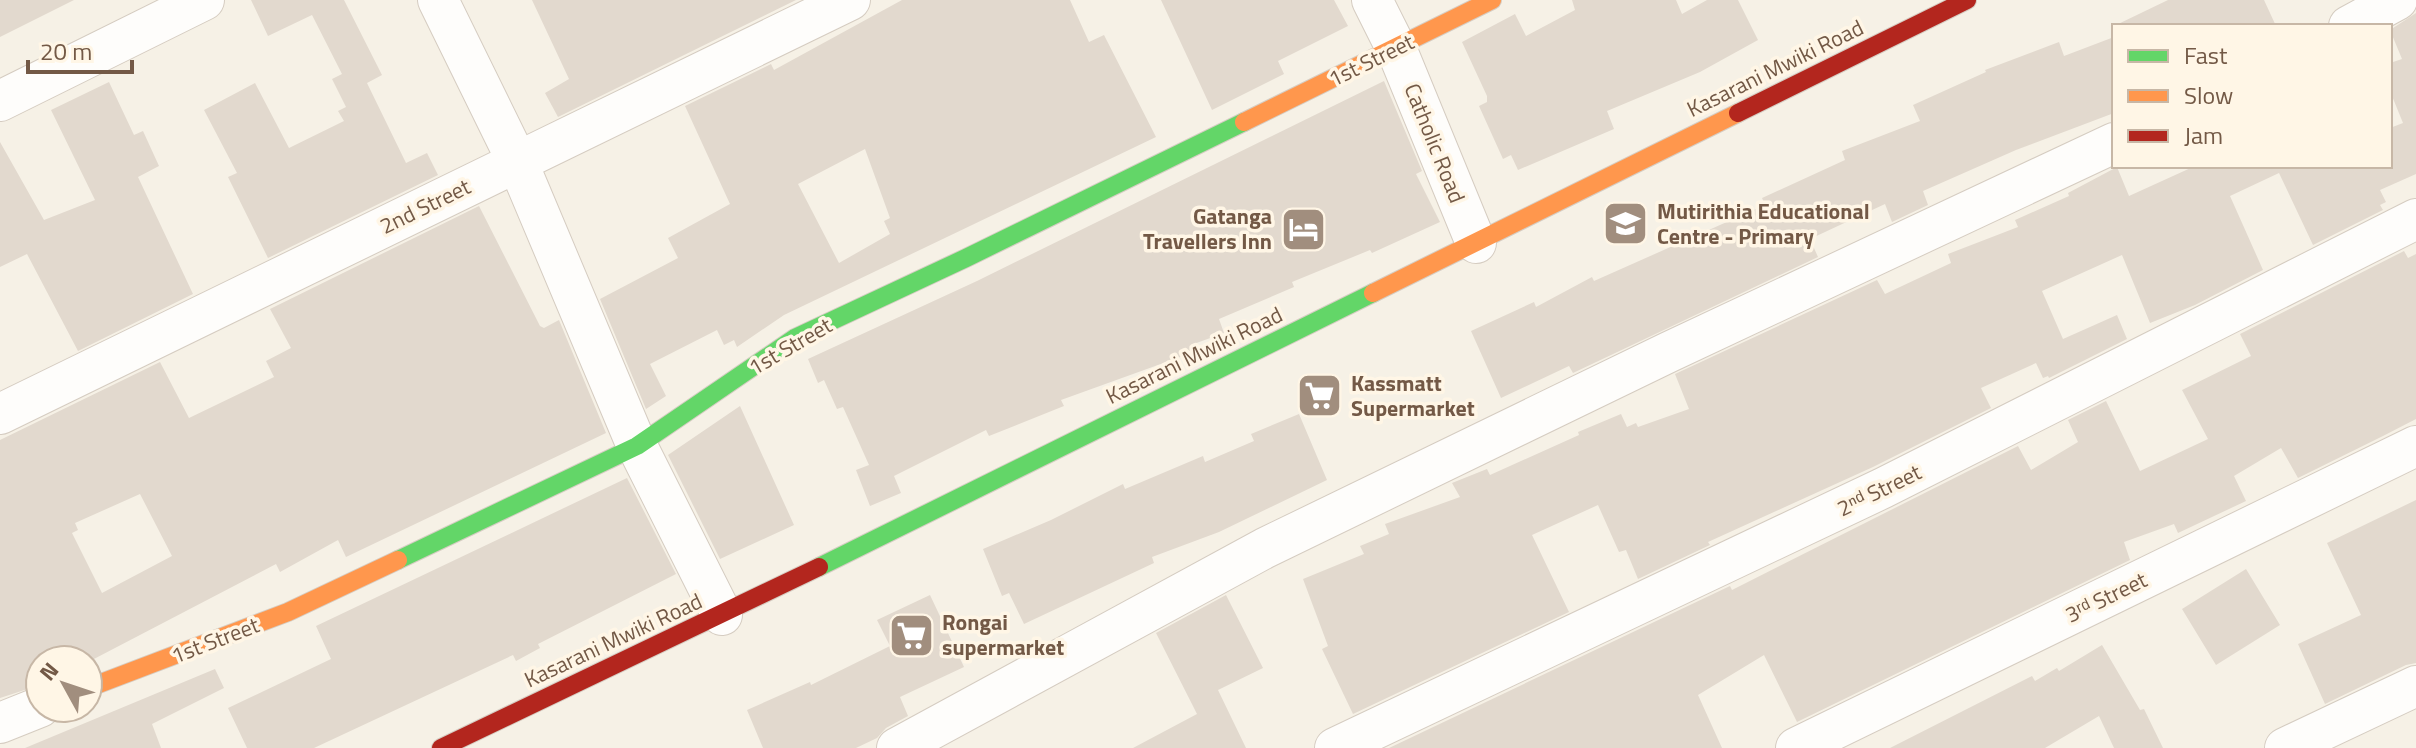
<svg xmlns="http://www.w3.org/2000/svg" width="2416" height="748" viewBox="0 0 2416 748" font-family="'Titillium Web',sans-serif">
<style>
.building{fill:#e2d9ce;fill-rule:evenodd}
.lines{fill:none;stroke-linecap:round;stroke-linejoin:round}
.street-casing{stroke:#d5ccc1;stroke-width:42}
.fast-casing{stroke:#d6cdc3;stroke-width:20}
.slow-casing{stroke:#d6cdc3;stroke-width:20}
.jam-casing{stroke:#d6cdc3;stroke-width:20}
.street{stroke:#fefdfb;stroke-width:40}
.fast{stroke:#63d668;stroke-width:18}
.slow{stroke:#ff974d;stroke-width:18}
.jam{stroke:#b3261e;stroke-width:18}
.labels{text-anchor:middle;stroke-width:7;stroke-linejoin:round;paint-order:stroke}
.street-label{font-size:22px;fill:#735946;stroke:#fff6e6}
.poi-label{font-size:22px;font-weight:bold;fill:#735946;stroke:#fff6e6;text-anchor:start}
</style>
<rect width="100%" height="100%" fill="#f6f1e6"/>
<path class="building" d="M0,0H74L0,37Z
M251,0H344L382,75L367,83L406,163L427,153L438,175L268,258L228,177L237,173L204,110L255,83L289,148L344,121L338,111L346,107L332,79L342,74L312,15L268,36Z
M532,0H796L558,117L545,93L569,79Z
M902,0H1070L1089,42L1104,35L1156,137L784,315L737,347L734,340L724,345L717,330L650,364L666,396L646,409L600,299L678,258L668,238L730,204L685,106L771,64L774,70ZM865,149L890,218L884,221L890,234L839,263L798,184Z
M1161,0H1334L1348,26L1278,61L1284,74L1212,110Z
M1572,0H1676L1682,14L1707,0H1738L1758,40L1700,72L1607,111L1614,129L1518,170L1511,155L1503,159L1479,106L1487,102V96L1462,42L1515,14L1526,36L1575,10Z
M2168,0H2264L2276,26H2114Z
M2416,13V174L2380,190L2386,202L2380,205L2383,210L2313,245L2279,173L2230,196L2263,270L2195,305L2150,323L2122,255L2042,291L2063,339L2117,315L2127,339L2049,378L2048,376L2043,378L2036,363L1981,388L1991,408L1873,467L1708,542L1710,545L1638,579L1626,550L1619,552L1598,505L1532,535L1569,612L1353,714L1322,649L1328,646L1303,579L1364,554L1360,546L1389,534L1385,524L1460,497L1452,483L1487,469L1490,475L1579,435L1578,432L1621,414L1627,427L1636,423L1638,427L1689,409L1675,374L1877,280L1885,294L1951,263L1948,254L2018,227L2015,220L2069,196L2068,193L2117,167L2129,196L2195,166H2390V128L2403,123L2390,91V63L2402,59L2390,30Z
M2114,37V113L2016,150L1923,191L1928,205L1892,222L1885,204L1810,239L1818,257L1573,373L1569,366L1501,398L1471,331L1534,302L1536,307L1592,277L1594,281L1765,205L1762,198L1845,160L1842,151L1920,121L1913,105L1986,72L1985,70L2059,42L2064,56Z
M1384,81L1422,171L1416,174L1440,222L1372,253L1370,250L1292,282L1294,287L1219,319L1224,333L1191,345L1194,352L1061,400L1064,406L989,436L986,430L894,476L901,493L870,506L856,470L869,465L843,407L837,409L824,380L818,383L808,359L977,281Z
M109,82L134,135L143,131L159,166L138,177L193,294L78,351L27,254L0,267V142L44,220L95,200L51,110Z
M479,206L540,326L544,328L559,320L606,433L346,557L338,540L280,572L276,564L92,660H40V685L0,698V440L160,362L189,418L274,377L266,361L291,348L270,309ZM140,494L172,556L102,593L72,533L78,530L75,523Z
M2404,251L2408,258L2416,254V419L2383,436L2298,478L2281,448L2234,476L2246,501L2178,533L2174,524L2124,542L2130,560L1797,722L1764,655L1698,695L1722,748H1389L1730,586L1732,590L2018,446L2031,470L2078,442L2068,420L2106,401L2140,471L2208,439L2182,390L2251,356L2240,334Z
M740,406L794,525L720,559L668,455Z
M1299,414L1327,480L1219,532L1152,557L1154,563L1024,624L1009,593L1002,596L983,549L1051,520L1123,484L1125,489L1203,456L1205,462L1254,441L1251,434Z
M627,478L676,574L538,644L540,648L516,661L513,655L314,748H247L228,708L331,659L316,626Z
M2416,500V663L2406,665L2325,704L2298,644L2361,615L2327,543Z
M2246,569L2280,625L2216,665L2182,609Z
M930,595L964,667L900,697L908,716L886,728L877,738L856,748H763L747,710L810,682L811,685L890,646L877,620Z
M1226,595L1263,668L1218,690L1246,748H1133L1197,714L1156,633Z
M2102,645L2140,710L2144,709L2163,748H2114L2099,716L2045,748H1890L2032,676L2035,681L2057,668L2059,671Z
M215,669L224,688L152,724L161,748H25Z"/>
<g class="lines">
<defs>
<path id="street" d="M438,0L517,161L637,446L722,615
M1372,0L1396,48L1476,243
M2349,26L2397,0
M0,101L204,0
M0,414L850,0
M0,723L40,707
M897,748L1265,548L1669,352L2114,143
M1335,748L1883,488L2416,219
M1796,748L2416,446
M2285,748L2416,686"/>
<path id="fast" d="M398,560L637,446L795,338L966,258L1244,122
M819,567L1373,293"/>
<path id="slow" d="M1244,122L1492,0
M1373,293L1738,113
M88,688L288,612L398,560"/>
<path id="jam" d="M1738,113L1967,0
M441,748L819,567"/>
</defs>
<use href="#street" class="street-casing"/>
<use href="#fast" class="fast-casing"/>
<use href="#slow" class="slow-casing"/>
<use href="#jam" class="jam-casing"/>
<use href="#street" class="street"/>
<use href="#fast" class="fast"/>
<use href="#slow" class="slow"/>
<use href="#jam" class="jam"/>
</g>
<defs>
<symbol id="school-square" viewBox="-11 -11 22 22"><rect x="-9" y="-9" width="18" height="18" rx="4" fill="#a18e7e" stroke="#fff6e6"/><path d="M0-5L7-2L0 1L-7-2ZM-4 1L0 2.5L4 1V4Q0 6-4 4Z" fill="#fff"/></symbol>
<symbol id="hotel-square" viewBox="-11 -11 22 22"><rect x="-9" y="-9" width="18" height="18" rx="4" fill="#a18e7e" stroke="#fff6e6"/><path d="M-6-4.5h1.5V1H6V5H4.5V3h-9V5H-6ZM-4 0a1.8 1.8 0 1 1 3.6 0ZM.5 0V-2.5h3Q6-2.5 6 0Z" fill="#fff"/></symbol>
<symbol id="supermarket-square" viewBox="-11 -11 22 22"><rect x="-9" y="-9" width="18" height="18" rx="4" fill="#a18e7e" stroke="#fff6e6"/><path d="M-6-5.5h2.5l.6 2H6L4.5 2H-2.5L-4.4-4H-6ZM-1.5 3.2a1.3 1.3 0 1 0 .1 0ZM3 3.2a1.3 1.3 0 1 0 .1 0Z" fill="#fff"/></symbol>
</defs>
<g fill-rule="evenodd">
<use href="#school-square" x="1600" y="198" width="51" height="51"/>
<use href="#hotel-square" x="1278" y="204" width="51" height="51"/>
<use href="#supermarket-square" x="1294" y="370" width="51" height="51"/>
<use href="#supermarket-square" x="886" y="610" width="51" height="51"/>
</g>
<g class="labels">
<g class="street-label">
<text transform="translate(1371 60) rotate(-26)" y="8">1st Street</text>
<text transform="translate(1775 68) rotate(-26)" y="8">Kasarani Mwiki Road</text>
<text transform="translate(1435 143) rotate(68)" y="8">Catholic Road</text>
<text transform="translate(425 206) rotate(-26)" y="8">2nd Street</text>
<text transform="translate(790 346) rotate(-30)" y="8">1st Street</text>
<text transform="translate(1194 355) rotate(-26)" y="8">Kasarani Mwiki Road</text>
<text transform="translate(1879 490) rotate(-26)" y="8">2ⁿᵈ Street</text>
<text transform="translate(2106 597) rotate(-26)" y="8">3ʳᵈ Street</text>
<text transform="translate(215 640) rotate(-21)" y="8">1st Street</text>
<text transform="translate(613 640) rotate(-25)" y="8">Kasarani Mwiki Road</text>
</g>
<g class="poi-label">
<text x="1657" y="219">Mutirithia Educational<tspan x="1657" dy="25">Centre - Primary</tspan></text>
<text x="1272" y="224" text-anchor="end">Gatanga<tspan x="1272" dy="25">Travellers Inn</tspan></text>
<text x="1351" y="391">Kassmatt<tspan x="1351" dy="25">Supermarket</tspan></text>
<text x="942" y="630">Rongai<tspan x="942" dy="25">supermarket</tspan></text>
</g>
</g>
<rect x="2112" y="24" width="280" height="144" fill="#fff6e6" stroke="#c7b7a6" stroke-width="2"/>
<rect x="2128" y="50" width="40" height="12" fill="#63d668" stroke="#c7b7a6" stroke-width="2"/>
<text x="2184" y="64" font-size="24" fill="#735946">Fast</text>
<rect x="2128" y="90" width="40" height="12" fill="#ff974d" stroke="#c7b7a6" stroke-width="2"/>
<text x="2184" y="104" font-size="24" fill="#735946">Slow</text>
<rect x="2128" y="130" width="40" height="12" fill="#b3261e" stroke="#c7b7a6" stroke-width="2"/>
<text x="2184" y="144" font-size="24" fill="#735946">Jam</text>
<g transform="translate(64 684) rotate(310)"><circle r="38" fill="#fff6e6" stroke="#c7b7a6" stroke-width="2"/>
<path d="M0-6L14 30L0 20L-14 30Z" fill="#a18e7e"/>
<text y="-12" font-size="22" font-weight="bold" text-anchor="middle" fill="#735946">N</text>
</g>
<path d="M28 60v12h104v-12" fill="none" stroke="#735946" stroke-width="4"/>
<text x="40" y="60" font-size="24" fill="#735946" stroke="#fff6e6" stroke-width="6" paint-order="stroke">20 m</text>
</svg>
